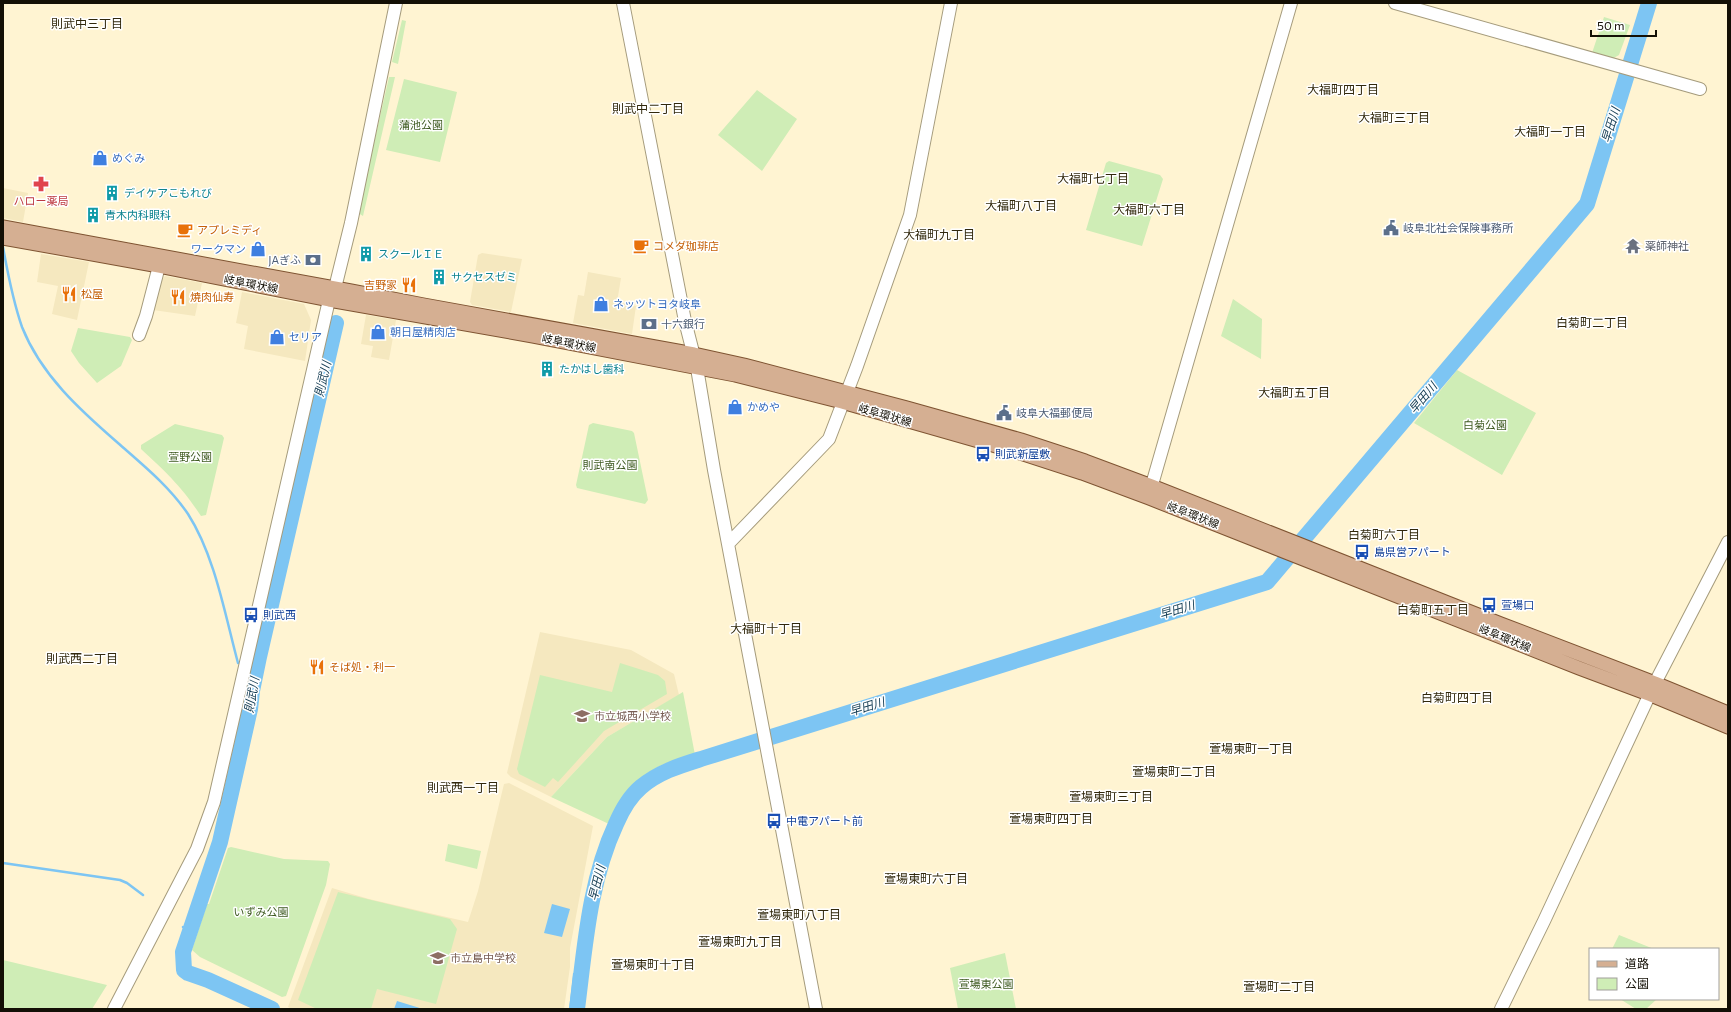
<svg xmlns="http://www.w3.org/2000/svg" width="1731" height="1012" viewBox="0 0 1731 1012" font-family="Commissioner,'Noto Sans JP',sans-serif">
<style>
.built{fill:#f5e8bf}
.green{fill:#cfedb6}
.water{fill:#7dc5f3}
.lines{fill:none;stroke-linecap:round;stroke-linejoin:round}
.stream{stroke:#7dc5f3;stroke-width:2.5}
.river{stroke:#7dc5f3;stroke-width:16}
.secondary-casing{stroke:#a59b7c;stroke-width:14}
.primary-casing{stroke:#7f5432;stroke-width:15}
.secondary{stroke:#fff;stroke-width:12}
.primary{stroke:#d5af92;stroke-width:13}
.labels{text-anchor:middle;stroke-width:3;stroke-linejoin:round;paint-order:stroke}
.park-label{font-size:11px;fill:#3d591f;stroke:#fff}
.shop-label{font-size:11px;fill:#366cbe;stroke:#fff;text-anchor:start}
.culture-label{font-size:11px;fill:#0d838f;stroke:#fff;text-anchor:start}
.health-label{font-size:11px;fill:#be3a42;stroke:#fff}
.service-label{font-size:11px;fill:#4e5e75;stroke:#fff;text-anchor:start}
.food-label{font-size:11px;fill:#c56008;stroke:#fff;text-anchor:start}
.worship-label{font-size:11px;fill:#5b616d;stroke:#fff;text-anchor:start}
.street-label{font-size:11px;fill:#130f05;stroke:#fff}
.transit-label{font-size:11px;fill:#164399;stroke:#fff;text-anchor:start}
.education-label{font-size:11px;fill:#785e54;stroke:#fff;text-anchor:start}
.neighbourhood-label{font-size:12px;fill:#31280c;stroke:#fff}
.water-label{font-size:12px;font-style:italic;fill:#123b52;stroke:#fff}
</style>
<rect width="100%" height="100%" fill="#fff4d2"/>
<path class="built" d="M3,188L28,193L23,222L3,218Z
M482,253L522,259L511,312L472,305L470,302L478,255Z
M41,254L89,262L77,320L52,314L58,286L37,282Z
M588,272L621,278L617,302L636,306L632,334L573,323L578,295L584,296Z
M165,276L202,283L195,316L153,310L161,280Z
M242,292L304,304L311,320L305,361L244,349L248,326L236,323Z
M366,315L396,320L389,360L371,357L373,346L361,344Z
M540,632L631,650L674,674L679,695L607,737L551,797L511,777L507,773Z
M509,783L593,826L570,948V967L564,1009H292L288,1007L332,888L369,899L468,922L478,891L504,784Z"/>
<path class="green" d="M1604,17L1630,25L1619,55L1612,59L1592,53Z
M402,20L406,21L398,64L392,62Z
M389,77H395L363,216L358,213Z
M404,79L457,92L440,162L386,150Z
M757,90L797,119L762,171L718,135Z
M1109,161L1160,175L1163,179L1142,246L1086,230L1106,163Z
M1233,299L1262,319L1261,359L1221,336Z
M78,328L130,337L132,340L121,366L97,383L79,363L71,351Z
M1457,370L1536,413L1502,475L1414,423Z
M593,423L632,431L634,433L648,500L645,504L577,488L576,485L589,425Z
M175,424L222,435L224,438L206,515L201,516C182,487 166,472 141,449V445Z
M620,663L658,675L665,681L667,694L604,731L558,782L553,778L545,787L519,774L517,769L540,675L612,692Z
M683,692L695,755C684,758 672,760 662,765C636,777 620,800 609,824L551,797L607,737Z
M448,844L481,851L477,869L445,861Z
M231,847L284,859L328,861L330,864L326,885L286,996L282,997L200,957L192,950L207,904H209L228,848Z
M338,892L450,919L457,929L436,1004L377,989L371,1009H317L298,1000Z
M1619,935L1654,949H1612Z
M1005,953L1016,1009H958L950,968Z
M3,960L107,985L92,1009H3Z
M1620,999H1657L1646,1009H1636Z"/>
<path class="water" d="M552,904L570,909L562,937L544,933Z
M588,971L583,1009H569L573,973Z
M397,1001L423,1009H394Z"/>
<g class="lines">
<path class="stream" d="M3,247C8,275 13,301 22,327C41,375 80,410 118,443C143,465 169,486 188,514C215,556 225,615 238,663
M3,863L120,880L127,883L143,895
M183,927L190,932"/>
<path class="river" d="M272,1009L208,980L188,973L184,970L183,952L220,842L250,709L252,691L259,657L336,323
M577,1009C585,947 589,882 616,824C622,810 629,797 641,787C660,771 682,765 704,758L1267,582L1587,204L1649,3"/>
<defs>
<path id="secondary" d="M623,3L685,321L697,368L714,470L816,1009
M1395,3L1700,89
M139,335L146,316L159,266
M1149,495L1291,3
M728,544L829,439L857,366L910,215L951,3
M114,1009L197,849L214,802L329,300L335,288L351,223L396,3
M1501,1009L1544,921L1655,683L1728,542"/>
<path id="primary" d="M3,227L351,291L424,305L694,354L744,365L907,408L1021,440L1085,461L1152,486L1501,624L1655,683L1728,713
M3,238L159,266L329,300L533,336L735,375L842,402L1017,452L1082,473L1149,498L1579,668L1651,695L1728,727"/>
</defs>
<use href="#secondary" class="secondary-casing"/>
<use href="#primary" class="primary-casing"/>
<use href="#secondary" class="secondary"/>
<use href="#primary" class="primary"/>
</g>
<defs>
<symbol id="shop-bare" viewBox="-9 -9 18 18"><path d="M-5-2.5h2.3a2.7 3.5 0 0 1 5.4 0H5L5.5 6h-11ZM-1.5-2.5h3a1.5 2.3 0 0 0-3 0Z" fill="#3f7fe0" stroke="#fff" stroke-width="2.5" paint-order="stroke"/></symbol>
<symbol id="pharmacy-bare" viewBox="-9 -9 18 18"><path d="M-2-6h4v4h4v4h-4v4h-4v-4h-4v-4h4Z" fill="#e0444e" stroke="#fff" stroke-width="2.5" paint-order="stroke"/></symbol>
<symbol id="building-bare" viewBox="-9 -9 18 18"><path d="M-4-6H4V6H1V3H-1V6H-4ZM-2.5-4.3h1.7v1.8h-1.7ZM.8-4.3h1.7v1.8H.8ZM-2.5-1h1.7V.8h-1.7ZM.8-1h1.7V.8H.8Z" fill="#0f9aa8" stroke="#fff" stroke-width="2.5" paint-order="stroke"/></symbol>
<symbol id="civic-bare" viewBox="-9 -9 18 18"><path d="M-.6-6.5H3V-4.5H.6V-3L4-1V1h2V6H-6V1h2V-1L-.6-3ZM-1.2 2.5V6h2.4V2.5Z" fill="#5c6f8a" stroke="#fff" stroke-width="2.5" paint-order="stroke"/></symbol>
<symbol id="cafe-bare" viewBox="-9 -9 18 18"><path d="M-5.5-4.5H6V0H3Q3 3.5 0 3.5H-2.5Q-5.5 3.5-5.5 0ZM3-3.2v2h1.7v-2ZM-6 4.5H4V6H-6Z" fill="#e8710a" stroke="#fff" stroke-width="2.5" paint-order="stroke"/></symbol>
<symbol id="temple-bare" viewBox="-9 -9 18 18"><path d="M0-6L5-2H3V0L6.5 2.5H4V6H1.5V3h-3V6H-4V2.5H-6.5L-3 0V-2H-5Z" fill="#6b7280" stroke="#fff" stroke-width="2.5" paint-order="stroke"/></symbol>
<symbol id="bank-bare" viewBox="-9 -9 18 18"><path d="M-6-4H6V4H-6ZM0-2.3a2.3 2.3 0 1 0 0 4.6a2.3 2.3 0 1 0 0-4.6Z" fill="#5c6f8a" stroke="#fff" stroke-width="2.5" paint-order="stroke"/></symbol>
<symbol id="restaurant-bare" viewBox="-9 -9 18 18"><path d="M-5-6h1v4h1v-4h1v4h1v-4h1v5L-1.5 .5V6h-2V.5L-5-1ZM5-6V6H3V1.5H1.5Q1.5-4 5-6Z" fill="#e8710a" stroke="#fff" stroke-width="2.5" paint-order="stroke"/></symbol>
<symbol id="bus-bare" viewBox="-9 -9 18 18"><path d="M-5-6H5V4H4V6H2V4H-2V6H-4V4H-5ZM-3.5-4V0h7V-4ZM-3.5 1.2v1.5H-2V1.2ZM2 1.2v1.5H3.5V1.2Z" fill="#1a4fb4" stroke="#fff" stroke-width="2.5" paint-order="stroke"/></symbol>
<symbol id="school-bare" viewBox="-9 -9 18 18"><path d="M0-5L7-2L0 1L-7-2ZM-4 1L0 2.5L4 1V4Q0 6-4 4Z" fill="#8d6e63" stroke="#fff" stroke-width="2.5" paint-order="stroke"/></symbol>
</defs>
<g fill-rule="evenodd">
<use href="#shop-bare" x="89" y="147" width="22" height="22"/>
<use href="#pharmacy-bare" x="30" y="173" width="22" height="22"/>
<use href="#building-bare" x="101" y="182" width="22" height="22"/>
<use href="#building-bare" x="82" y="204" width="22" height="22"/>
<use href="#civic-bare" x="1380" y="217" width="22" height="22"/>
<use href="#cafe-bare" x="174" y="219" width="22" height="22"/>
<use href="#cafe-bare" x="630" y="235" width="22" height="22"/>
<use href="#temple-bare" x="1622" y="235" width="22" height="22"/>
<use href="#shop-bare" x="247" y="238" width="22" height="22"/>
<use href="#building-bare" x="355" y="243" width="22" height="22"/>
<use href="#bank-bare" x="302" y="249" width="22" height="22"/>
<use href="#building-bare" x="428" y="266" width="22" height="22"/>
<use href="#restaurant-bare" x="398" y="274" width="22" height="22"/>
<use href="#restaurant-bare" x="58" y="283" width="22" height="22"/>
<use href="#restaurant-bare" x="167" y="286" width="22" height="22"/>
<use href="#shop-bare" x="590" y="293" width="22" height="22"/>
<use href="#bank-bare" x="638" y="313" width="22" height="22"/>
<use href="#shop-bare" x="367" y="321" width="22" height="22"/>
<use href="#shop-bare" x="266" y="326" width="22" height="22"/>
<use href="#building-bare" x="536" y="358" width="22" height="22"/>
<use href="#shop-bare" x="724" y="396" width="22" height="22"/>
<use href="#civic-bare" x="993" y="402" width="22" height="22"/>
<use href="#bus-bare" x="972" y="443" width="22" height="22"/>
<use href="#bus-bare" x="1351" y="541" width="22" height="22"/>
<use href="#bus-bare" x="1478" y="594" width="22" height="22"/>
<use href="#bus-bare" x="240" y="604" width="22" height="22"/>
<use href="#restaurant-bare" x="306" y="656" width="22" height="22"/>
<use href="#school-bare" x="571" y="705" width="22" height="22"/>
<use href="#bus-bare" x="763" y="810" width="22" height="22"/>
<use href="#school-bare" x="427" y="947" width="22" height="22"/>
</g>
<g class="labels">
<g class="park-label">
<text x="421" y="129">蒲池公園</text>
<text x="1485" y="429">白菊公園</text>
<text x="190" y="461">萱野公園</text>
<text x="610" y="469">則武南公園</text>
<text x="261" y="916">いずみ公園</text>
<text x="986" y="988">萱場東公園</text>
</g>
<g class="shop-label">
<text x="112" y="162">めぐみ</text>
<text x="246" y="253" text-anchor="end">ワークマン</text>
<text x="613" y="308">ネッツトヨタ岐阜</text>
<text x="390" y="336">朝日屋精肉店</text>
<text x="289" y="341">セリア</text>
<text x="747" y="411">かめや</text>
</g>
<g class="culture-label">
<text x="124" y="197">デイケアこもれび</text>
<text x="105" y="219">青木内科眼科</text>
<text x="378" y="258">スクールＩＥ</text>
<text x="451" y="281">サクセスゼミ</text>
<text x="559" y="373">たかはし歯科</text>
</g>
<g class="health-label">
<text x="41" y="205">ハロー薬局</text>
</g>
<g class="service-label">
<text x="1403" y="232">岐阜北社会保険事務所</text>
<text x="301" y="264" text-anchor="end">JAぎふ</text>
<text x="661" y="328">十六銀行</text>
<text x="1016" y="417">岐阜大福郵便局</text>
</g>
<g class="food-label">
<text x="197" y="234">アプレミディ</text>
<text x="653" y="250">コメダ珈琲店</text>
<text x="397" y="289" text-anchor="end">吉野家</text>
<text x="81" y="298">松屋</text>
<text x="190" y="301">焼肉仙寿</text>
<text x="329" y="671">そば処・利一</text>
</g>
<g class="worship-label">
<text x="1645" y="250">薬師神社</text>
</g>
<g class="street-label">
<text transform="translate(251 284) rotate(11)" y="4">岐阜環状線</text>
<text transform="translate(569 343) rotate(11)" y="4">岐阜環状線</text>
<text transform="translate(885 415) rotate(16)" y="4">岐阜環状線</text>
<text transform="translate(1193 515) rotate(21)" y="4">岐阜環状線</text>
<text transform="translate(1505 638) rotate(22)" y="4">岐阜環状線</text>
</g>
<g class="transit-label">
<text x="995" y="458">則武新屋敷</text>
<text x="1374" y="556">島県営アパート</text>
<text x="1501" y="609">萱場口</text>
<text x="263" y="619">則武西</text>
<text x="786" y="825">中電アパート前</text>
</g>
<g class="education-label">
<text x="594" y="720">市立城西小学校</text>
<text x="450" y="962">市立島中学校</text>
</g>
<g class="neighbourhood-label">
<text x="87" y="28">則武中三丁目</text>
<text x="1343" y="94">大福町四丁目</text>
<text x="648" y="113">則武中二丁目</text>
<text x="1394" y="122">大福町三丁目</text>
<text x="1550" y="136">大福町一丁目</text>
<text x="1093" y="183">大福町七丁目</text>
<text x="1021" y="210">大福町八丁目</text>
<text x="1149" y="214">大福町六丁目</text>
<text x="939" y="239">大福町九丁目</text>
<text x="1592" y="327">白菊町二丁目</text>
<text x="1294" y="397">大福町五丁目</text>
<text x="1384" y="539">白菊町六丁目</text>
<text x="1433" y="614">白菊町五丁目</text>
<text x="766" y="633">大福町十丁目</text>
<text x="82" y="663">則武西二丁目</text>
<text x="1457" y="702">白菊町四丁目</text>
<text x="1251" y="753">萱場東町一丁目</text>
<text x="1174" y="776">萱場東町二丁目</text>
<text x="463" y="792">則武西一丁目</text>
<text x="1111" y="801">萱場東町三丁目</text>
<text x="1051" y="823">萱場東町四丁目</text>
<text x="926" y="883">萱場東町六丁目</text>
<text x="799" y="919">萱場東町八丁目</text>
<text x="740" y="946">萱場東町九丁目</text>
<text x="653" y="969">萱場東町十丁目</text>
<text x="1279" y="991">萱場町二丁目</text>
</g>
<g class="water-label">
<text transform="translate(1611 125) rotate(-73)" y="4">早田川</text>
<text transform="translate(323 379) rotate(-77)" y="4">則武川</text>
<text transform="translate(1423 398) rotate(-50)" y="4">早田川</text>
<text transform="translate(1177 610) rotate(-17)" y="4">早田川</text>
<text transform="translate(252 695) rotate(-80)" y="4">則武川</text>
<text transform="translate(867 707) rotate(-17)" y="4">早田川</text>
<text transform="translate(597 883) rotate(-76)" y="4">早田川</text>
</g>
</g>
<rect width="1731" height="1012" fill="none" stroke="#130f05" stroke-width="8"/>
<rect x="1589" y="948" width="130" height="52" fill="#ffffff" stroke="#a19f9b"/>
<rect x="1597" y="961" width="20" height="6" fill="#d5af92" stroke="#a19f9b"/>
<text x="1625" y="968" font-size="12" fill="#130f05">道路</text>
<rect x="1597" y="978" width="20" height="12" fill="#cfedb6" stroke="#a19f9b"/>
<text x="1625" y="988" font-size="12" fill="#130f05">公園</text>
<path d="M1591 30v6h65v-6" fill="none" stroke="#130f05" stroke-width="2"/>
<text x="1597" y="30" font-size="12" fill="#130f05" stroke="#ffffff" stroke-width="3" paint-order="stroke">50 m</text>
</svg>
